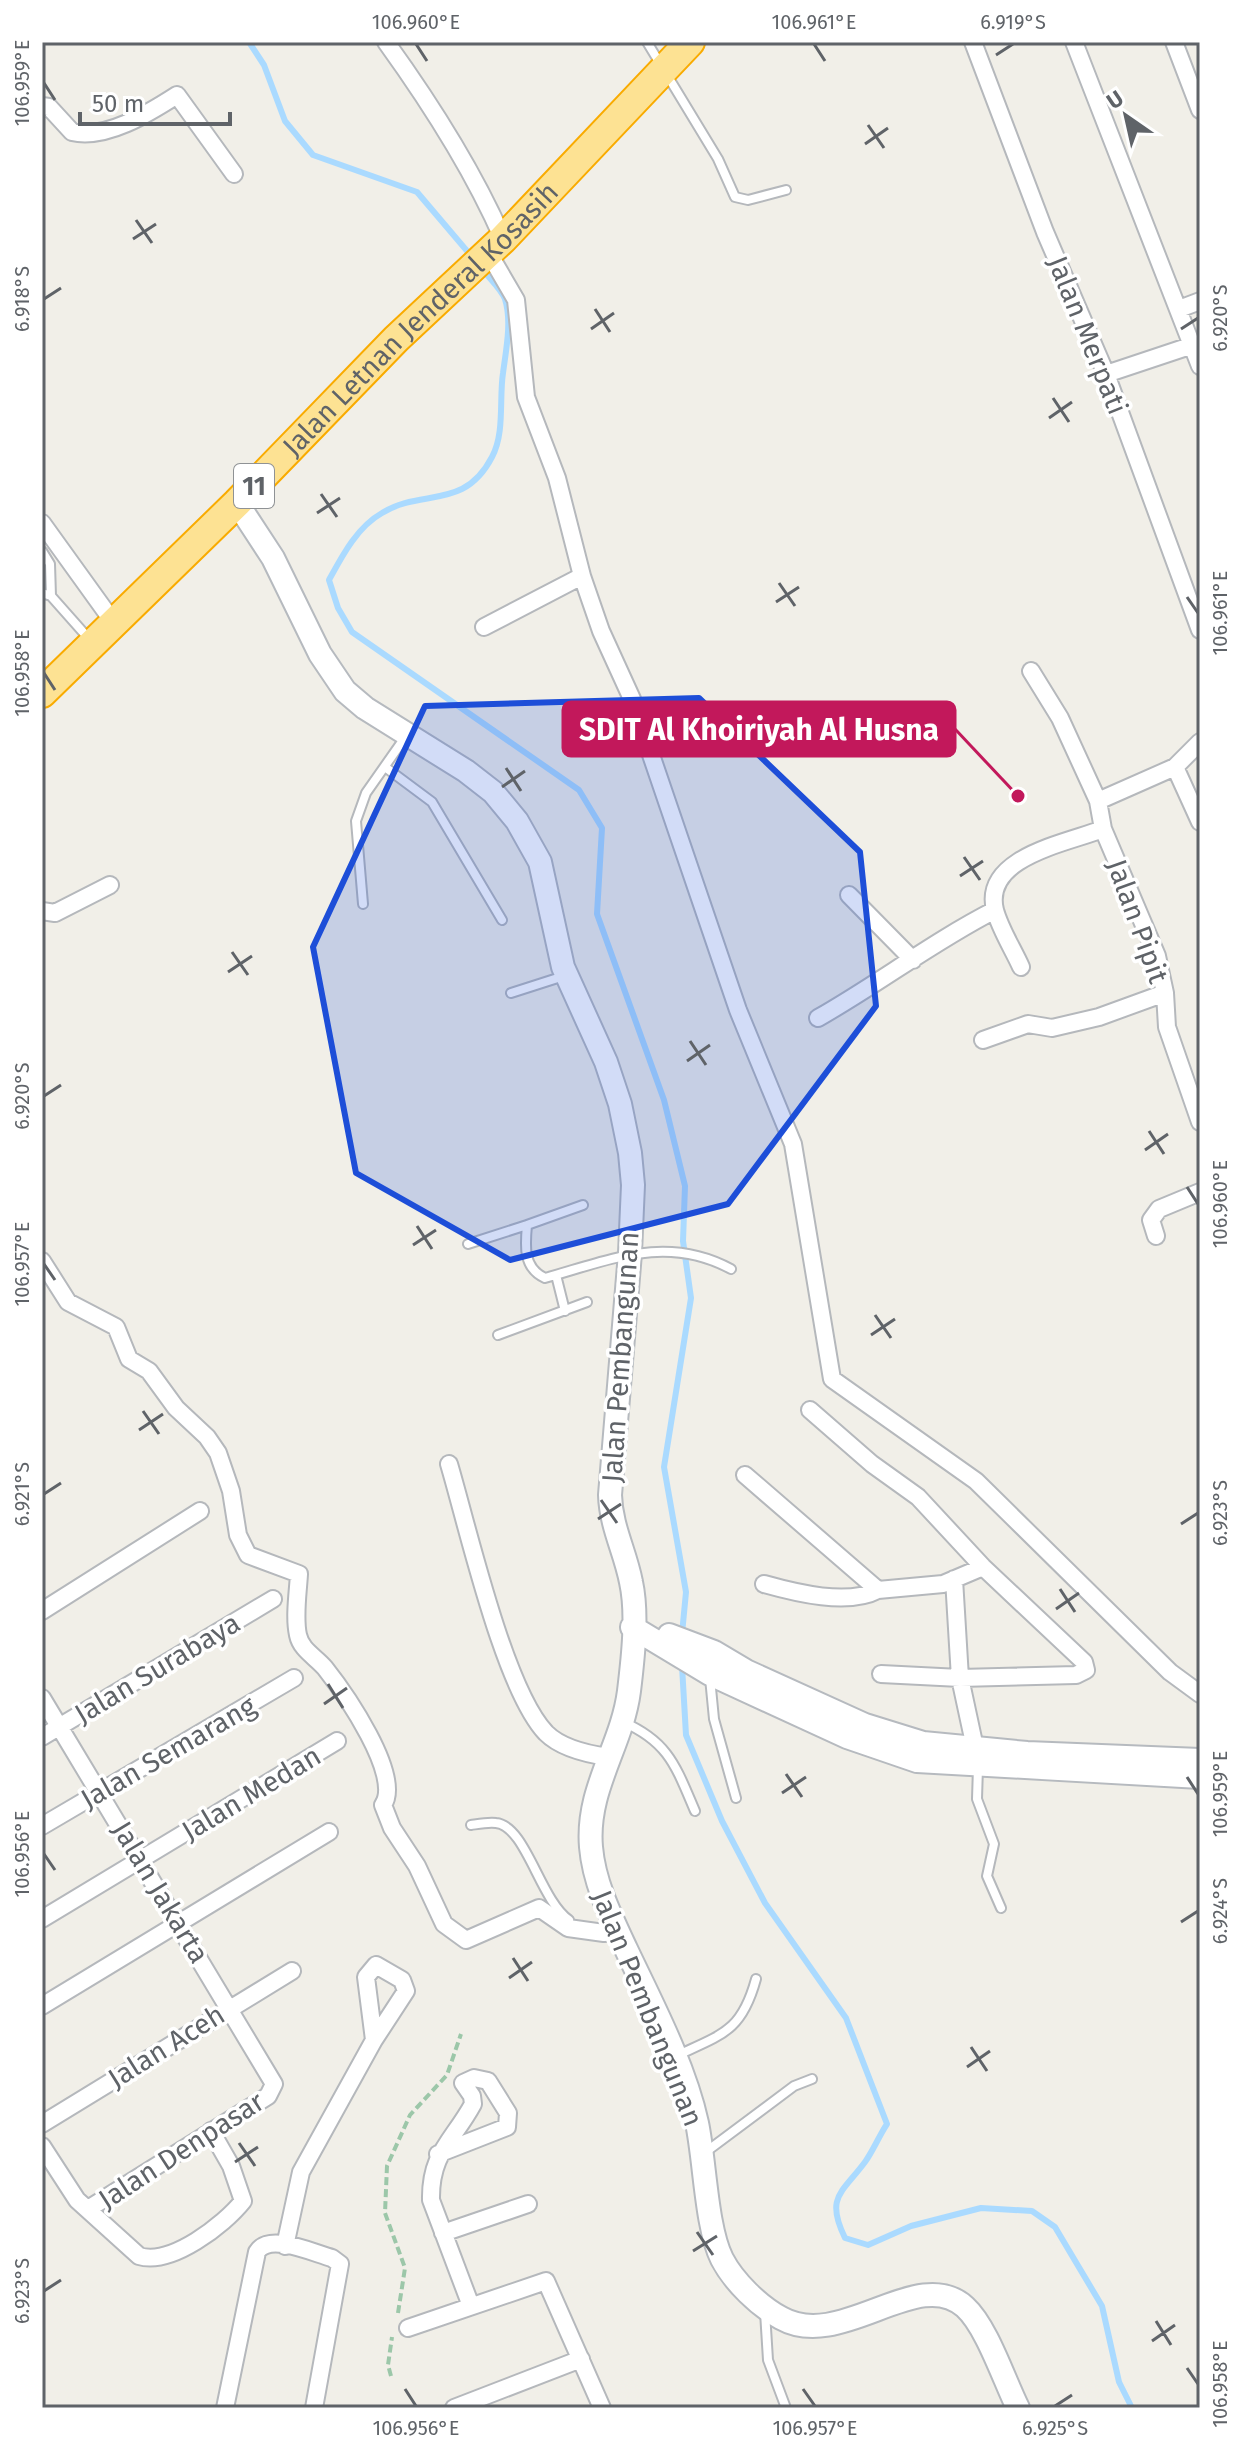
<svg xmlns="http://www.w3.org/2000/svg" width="1242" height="2450" viewBox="0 0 1242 2450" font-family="'Fira Sans',sans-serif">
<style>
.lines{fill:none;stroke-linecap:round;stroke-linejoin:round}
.stream{stroke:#aadaff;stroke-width:6}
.lane-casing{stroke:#b5b8bc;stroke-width:12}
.street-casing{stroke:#b5b8bc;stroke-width:20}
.secondary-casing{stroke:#b6babf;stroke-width:26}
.highway-casing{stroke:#f9ab00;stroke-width:32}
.path{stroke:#9cc7a9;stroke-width:4;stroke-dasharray:8 4;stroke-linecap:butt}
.lane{stroke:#fff;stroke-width:8}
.street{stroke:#fff;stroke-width:16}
.secondary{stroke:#fff;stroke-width:22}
.highway{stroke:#fde293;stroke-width:28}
.marked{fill:#1d4ed8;fill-opacity:0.2;stroke:#1d4ed8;stroke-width:6;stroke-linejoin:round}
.ticks{fill:none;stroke:#5f6368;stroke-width:3}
.labels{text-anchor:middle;stroke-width:7;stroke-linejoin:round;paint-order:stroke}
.shield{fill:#fff;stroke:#8f9295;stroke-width:2}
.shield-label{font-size:26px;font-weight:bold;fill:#5f6368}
.street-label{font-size:28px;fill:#5f6368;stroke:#fff}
.leader{fill:none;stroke:#c2185b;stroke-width:3}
.callout-dot{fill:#c2185b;stroke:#fff;stroke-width:3}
.callout{fill:#c2185b;stroke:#c2185b;stroke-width:3}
.callout-label{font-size:30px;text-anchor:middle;font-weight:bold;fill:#fff}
.neatline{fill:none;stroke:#5f6368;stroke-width:3}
.ticks-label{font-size:20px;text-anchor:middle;fill:#5f6368}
</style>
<rect width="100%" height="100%" fill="#f1efe8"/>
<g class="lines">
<path class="stream" d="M249,42L264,65L285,121L313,155L417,192L473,258
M483,270C489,278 501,289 505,299C512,321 506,350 503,373C499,399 505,433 492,457C464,511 422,488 382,513C357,527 342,556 329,580L338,608L352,632L579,790L602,828L597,914L664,1100L685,1186L683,1241L691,1298L664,1467L686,1592L682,1634
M682,1666L686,1735L722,1821L765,1903L846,2018L887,2124C879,2136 873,2151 865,2162C842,2193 825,2197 845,2238L868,2245L911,2226L981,2208L1032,2211L1055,2227L1102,2306L1119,2382L1132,2408"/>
<defs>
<path id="lane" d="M647,42L718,159L735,197L748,200L786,190
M42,551L50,564L51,596
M42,593L51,596L90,640
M385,767L432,802L502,920
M363,904L356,821L366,793L406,736
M511,993L564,976
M583,1205L527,1225C525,1246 523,1268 545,1278C610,1260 666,1234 731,1269
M468,1244L527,1225
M556,1275L565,1311
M498,1335L587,1302
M710,1678L714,1719L736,1798
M623,1722C669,1742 676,1767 695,1811
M978,1767L977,1799L994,1844L987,1876L1001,1908
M471,1825C478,1824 488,1822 496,1823C526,1826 540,1900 569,1920
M678,2055C724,2034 742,2030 756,1979
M703,2154L794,2086L812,2079
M765,2312L768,2360L786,2408"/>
<path id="street" d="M386,42C430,103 473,170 503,239
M973,42L1045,232L1106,374L1200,630
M1074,42L1200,366
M1174,42L1200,110
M42,106L49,107L72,132C106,140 149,113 177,95L234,174
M488,252L516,300L526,397L557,478L582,576L601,631L632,699L738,1010L793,1144L832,1379L976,1481L1170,1672L1200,1694
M1179,309L1200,301
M1106,374L1193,345
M42,523L114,623
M484,627L582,576
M1031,671L1060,718L1098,801
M1200,742L1175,767L1098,801L1103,829L1157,956L1165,993L1167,1027L1200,1122
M1175,767L1200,822
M849,895L913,960
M42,911L55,913L110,885
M1021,967C1013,949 1000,929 995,910C982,857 1067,843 1103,829
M818,1018C878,984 934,941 995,910
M983,1040L1028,1024L1052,1028L1099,1017L1165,993
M1156,1236L1151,1220L1159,1209L1200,1192
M42,1261L68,1302L116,1327L129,1359L149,1371L176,1408L207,1437L218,1453L231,1491L238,1535L248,1555L299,1574C298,1592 294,1617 298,1635C301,1650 316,1657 325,1668C344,1692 403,1776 383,1805L392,1828L417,1866L444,1924L466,1940L539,1908L568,1928L604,1933L618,1932
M810,1410L872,1464L918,1497L983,1567L1084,1662L1086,1670L1076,1675L960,1678L881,1674
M449,1464C468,1528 504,1689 546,1733C561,1748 587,1754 608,1757
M745,1475L878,1590L943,1584L983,1567
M954,1579L960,1678L977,1757
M764,1584C796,1593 848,1606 878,1590
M42,1611L200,1511
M42,1698L274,2084L268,2096L88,2209
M42,1737L273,1599
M42,1826L294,1678
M42,1919L337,1741
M42,2006L329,1832
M42,2124L292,1971
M42,2146L77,2200L139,2256C171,2266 224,2225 243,2201L231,2166L211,2131
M438,2154L507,2127L508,2113L488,2081L474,2078L463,2083L472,2096L473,2104C453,2141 430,2153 431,2200L471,2306
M443,2233L528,2204
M285,2246L301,2172L374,2040L406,1991L402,1980L376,1965L366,1977L374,2040
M408,2328L546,2281L602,2408
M225,2408L257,2252C269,2232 313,2253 332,2258L340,2264L314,2408
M454,2408L581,2359"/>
<path id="secondary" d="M237,503L273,558L320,654L345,691L365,708L466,771L493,792L517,821L540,862L563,967L606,1062L620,1104L630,1153L633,1185L630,1253L610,1495C611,1527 625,1551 631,1582C638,1614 633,1658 629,1691C622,1746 586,1789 591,1847C594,1883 611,1917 626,1949C652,2004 684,2064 697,2123C705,2161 706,2227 722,2259C734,2282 759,2306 781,2318C841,2352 918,2264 965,2307C987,2327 1004,2380 1018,2408
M632,1627L710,1674L847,1737L917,1761L1200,1777
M669,1635L714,1652L746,1671L865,1725L923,1743L1027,1753L1200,1760"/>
<g id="highway">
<path id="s1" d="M42,693L237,503L396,339L503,239L690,42"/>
</g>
</defs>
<use href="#lane" class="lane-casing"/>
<use href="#street" class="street-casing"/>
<use href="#secondary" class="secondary-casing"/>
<use href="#highway" class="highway-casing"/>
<path class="path" d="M398,2313L405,2268L385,2213L387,2166L410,2115L447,2075L461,2034
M391,2376L388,2365L392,2337"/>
<use href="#lane" class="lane"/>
<use href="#street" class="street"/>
<use href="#secondary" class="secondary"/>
<use href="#highway" class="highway"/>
</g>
<path class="marked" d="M699,698L860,852L876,1006L728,1204L510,1260L356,1173L313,947L425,706Z"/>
<path class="ticks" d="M416,44L427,61M814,44L825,61M996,55L1013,44M44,83L55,100M868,125L884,148M865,144L888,128M136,220L152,243M133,239L156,224M44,299L61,288M595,309L610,332M591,329L614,313M1181,329L1198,318M1053,398L1069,422M1049,418L1072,402M321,494L337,517M317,513L340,498M779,583L795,606M1187,597L1198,613M776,602L799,587M44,673L55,690M506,768L521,791M502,787L525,771M964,857L980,880M960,876L983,861M232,952L248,975M228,972L252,956M690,1041L706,1065M687,1061L710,1045M44,1096L61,1085M1149,1131L1164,1154M1145,1150L1168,1134M1187,1187L1198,1204M417,1226L432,1249M413,1245L436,1230M44,1264L55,1280M875,1315L891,1338M871,1335L895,1319M143,1411L159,1434M139,1430L163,1414M44,1494L61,1483M601,1500L617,1523M598,1519L621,1504M1181,1524L1198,1513M1060,1589L1075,1612M1056,1609L1079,1593M328,1684L343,1708M324,1704L347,1688M786,1774L802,1797M1187,1777L1198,1794M782,1793L806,1777M44,1854L55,1870M1181,1922L1198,1911M513,1958L528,1981M509,1978L532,1962M971,2047L987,2071M967,2067L990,2051M239,2143L255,2166M235,2162L258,2147M697,2232L713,2255M693,2251L717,2236M44,2291L61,2280M1156,2321L1171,2345M1152,2341L1175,2325M1187,2368L1198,2384M405,2389L416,2406M803,2389L815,2406M1055,2406L1072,2395"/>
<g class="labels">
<rect class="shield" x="234" y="464" width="40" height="44" rx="6"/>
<g class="shield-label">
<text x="254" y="495">11</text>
</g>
<g class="street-label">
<text dy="10" stroke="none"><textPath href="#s1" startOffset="532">Jalan Letnan Jenderal Kosasih</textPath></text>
<text transform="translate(1088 335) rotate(68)" y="10">Jalan Merpati</text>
<text transform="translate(1138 921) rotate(70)" y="10">Jalan Pipit</text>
<text transform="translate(620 1357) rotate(-86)" y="10">Jalan Pembangunan</text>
<text transform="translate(157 1668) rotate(-31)" y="10">Jalan Surabaya</text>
<text transform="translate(168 1752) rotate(-30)" y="10">Jalan Semarang</text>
<text transform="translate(251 1793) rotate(-31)" y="10">Jalan Medan</text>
<text transform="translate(161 1892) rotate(59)" y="10">Jalan Jakarta</text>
<text transform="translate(648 2008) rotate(68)" y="10">Jalan Pembangunan</text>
<text transform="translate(166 2046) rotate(-32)" y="10">Jalan Aceh</text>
<text transform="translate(181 2150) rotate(-33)" y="10">Jalan Denpasar</text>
</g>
</g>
<path class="leader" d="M1018 796L955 729"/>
<circle class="callout-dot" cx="1018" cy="796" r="8"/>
<rect class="callout" x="563" y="702" width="392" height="54" rx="8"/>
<g class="callout-label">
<text x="759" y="740">SDIT Al Khoiriyah Al Husna</text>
</g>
<rect width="1242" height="2450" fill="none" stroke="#ffffff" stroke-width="88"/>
<g transform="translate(1126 116) rotate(326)" stroke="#ffffff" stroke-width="6" paint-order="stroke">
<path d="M0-6L14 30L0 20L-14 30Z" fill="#5f6368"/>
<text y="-12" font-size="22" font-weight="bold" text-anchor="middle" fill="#5f6368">U</text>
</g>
<path d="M80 112v12h150v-12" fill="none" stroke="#5f6368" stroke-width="4"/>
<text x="92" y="112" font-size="24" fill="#5f6368" stroke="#ffffff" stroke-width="6" paint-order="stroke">50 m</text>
<rect x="44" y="44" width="1154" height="2362" class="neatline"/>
<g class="ticks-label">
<text x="416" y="29">106.960°E</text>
<text x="814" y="29">106.961°E</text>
<text x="1013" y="29">6.919°S</text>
<text transform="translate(22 83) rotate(-90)" y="7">106.959°E</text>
<text transform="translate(22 299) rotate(-90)" y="7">6.918°S</text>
<text transform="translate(1220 318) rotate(-90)" y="7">6.920°S</text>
<text transform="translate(1220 613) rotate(-90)" y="7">106.961°E</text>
<text transform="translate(22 673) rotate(-90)" y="7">106.958°E</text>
<text transform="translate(22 1096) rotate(-90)" y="7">6.920°S</text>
<text transform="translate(1220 1204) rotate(-90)" y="7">106.960°E</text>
<text transform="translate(22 1264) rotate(-90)" y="7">106.957°E</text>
<text transform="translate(22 1494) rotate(-90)" y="7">6.921°S</text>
<text transform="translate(1220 1513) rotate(-90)" y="7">6.923°S</text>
<text transform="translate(1220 1794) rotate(-90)" y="7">106.959°E</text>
<text transform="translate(22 1854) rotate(-90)" y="7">106.956°E</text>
<text transform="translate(1220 1911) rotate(-90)" y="7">6.924°S</text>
<text transform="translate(22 2291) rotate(-90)" y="7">6.923°S</text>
<text transform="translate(1220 2384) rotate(-90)" y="7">106.958°E</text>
<text x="416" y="2435">106.956°E</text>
<text x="815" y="2435">106.957°E</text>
<text x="1055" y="2435">6.925°S</text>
</g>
</svg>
